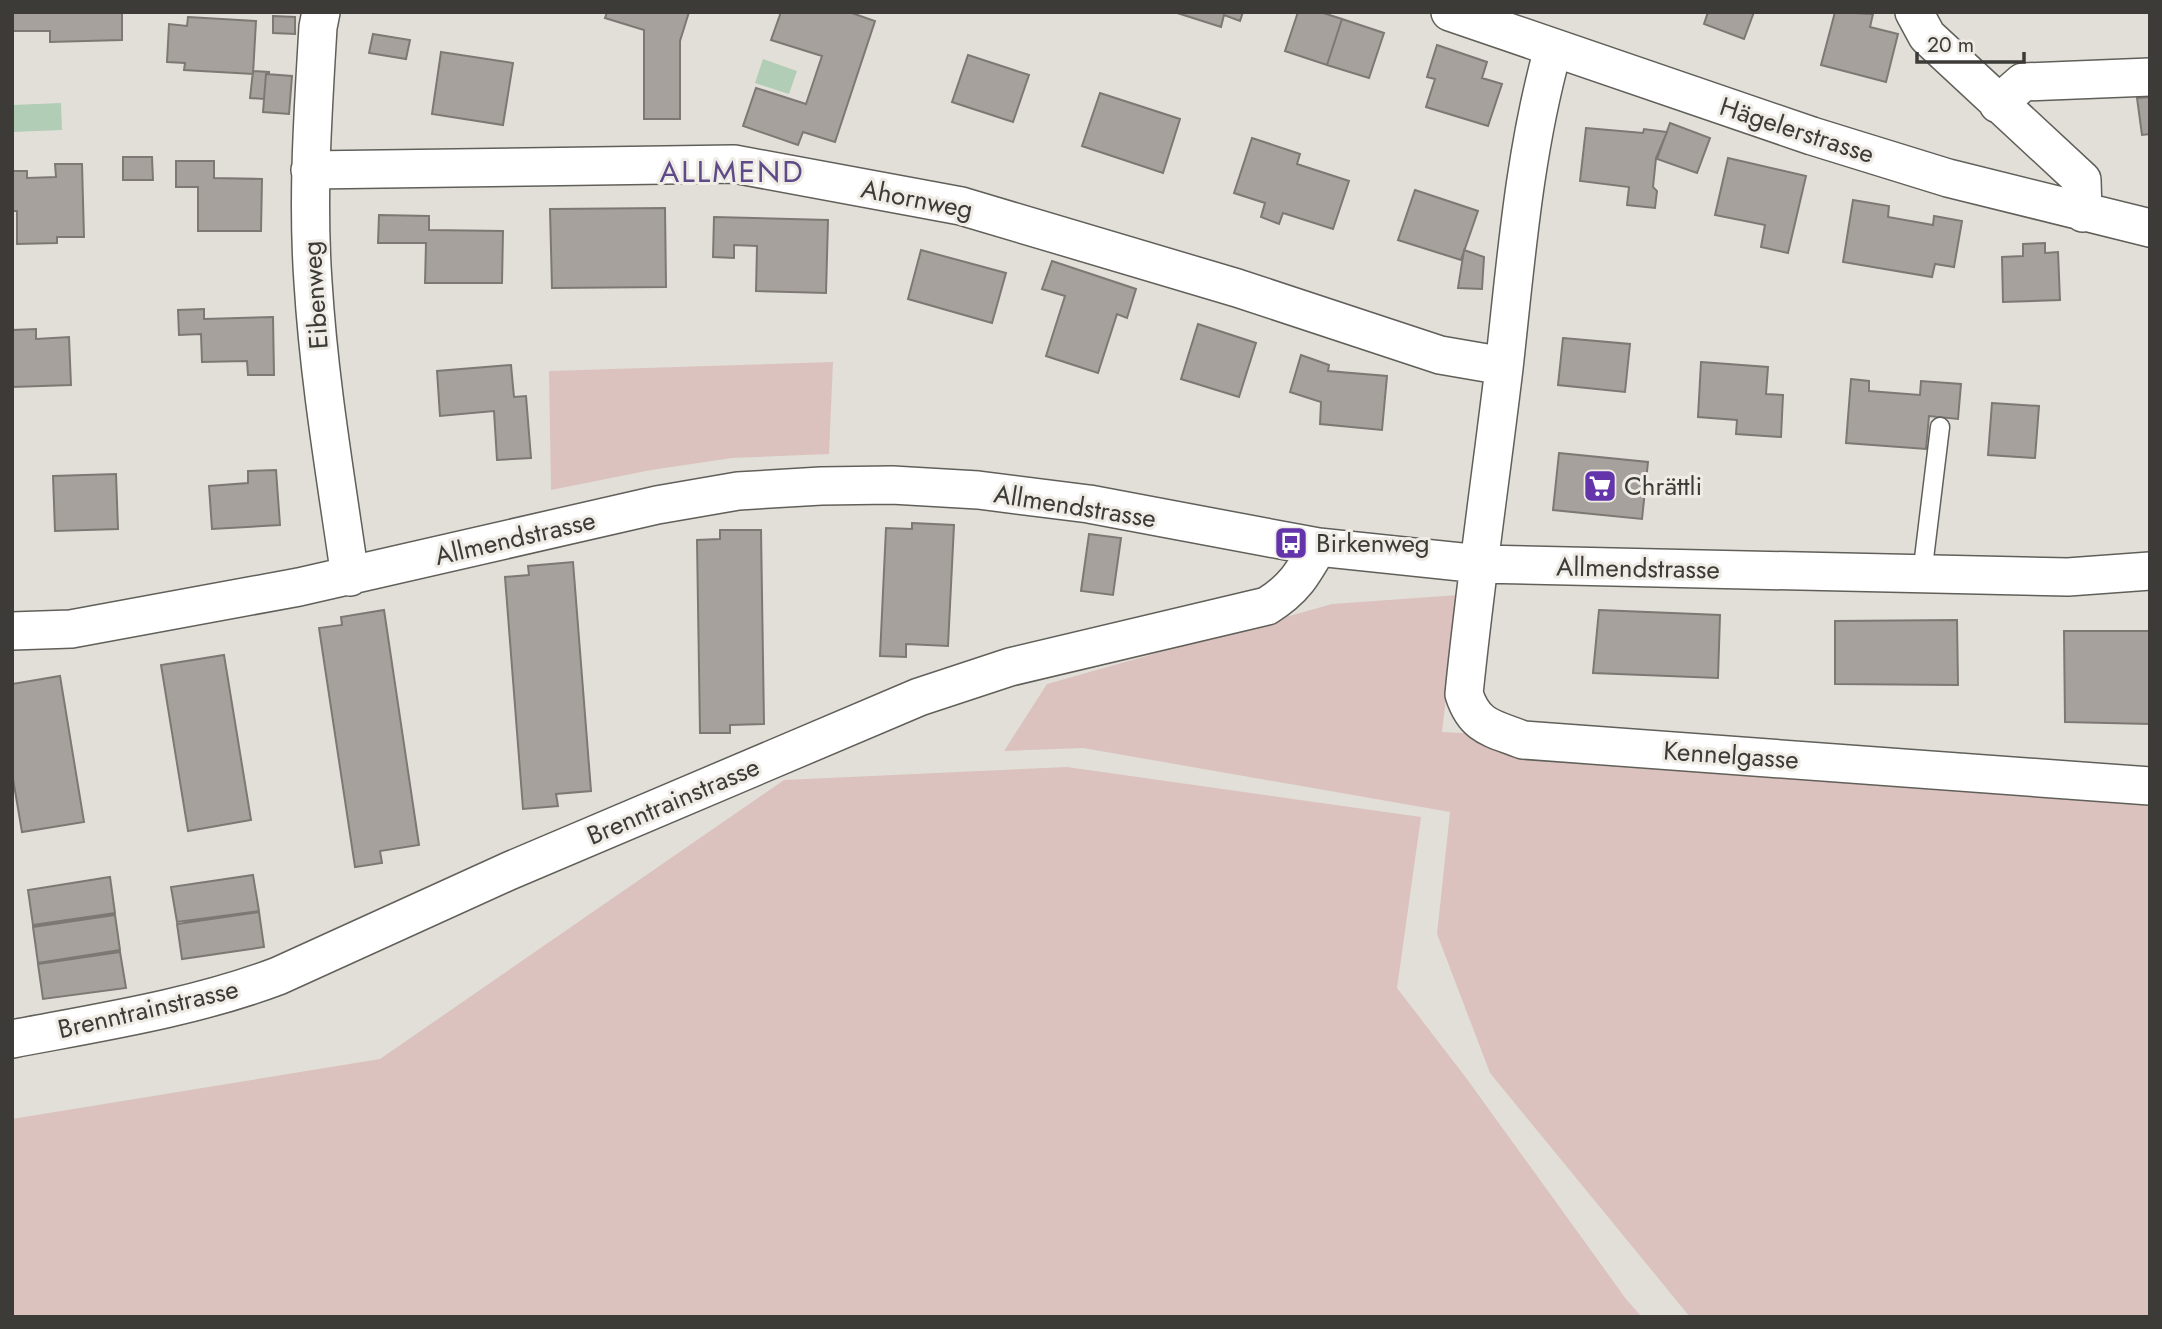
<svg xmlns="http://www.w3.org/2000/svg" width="2162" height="1329" viewBox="0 0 2162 1329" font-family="Jost,sans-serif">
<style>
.green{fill:#dbc2be}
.water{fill:#b2cdb6}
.building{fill:#a7a19d;stroke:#7d7874;stroke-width:2}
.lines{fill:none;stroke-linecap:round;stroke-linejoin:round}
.service-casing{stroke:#615f59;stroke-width:21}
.minor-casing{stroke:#615f59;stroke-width:40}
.service{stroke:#fff;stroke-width:18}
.minor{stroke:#fff;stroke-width:37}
.labels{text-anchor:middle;stroke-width:6;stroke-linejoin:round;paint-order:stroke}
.street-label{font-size:26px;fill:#3c3b38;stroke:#efece6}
.poi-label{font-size:26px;fill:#3c3b38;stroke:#efece6;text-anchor:start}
.quarter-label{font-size:30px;letter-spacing:2px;fill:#5e4a88;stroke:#efece6}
</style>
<rect width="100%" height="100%" fill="#e2dfd9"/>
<path class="green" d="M833,362L829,454L732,458L651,470L551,490L549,371Z
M1458,595L1442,732L2150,770V1317H1690L1490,1073L1437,934L1450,812L1083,748L1004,751L1047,684L1332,604Z
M1067,767L1421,817L1397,988L1467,1079L1626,1299L1642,1317H12V1119L380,1059L784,780Z"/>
<path class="water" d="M763,59L797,71L789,94L755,83Z
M61,103L62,130L12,132V105Z"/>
<path class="building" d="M12,12H122V40L50,42V31H12Z
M607,12H689L680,41V119H644V30L605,18Z
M781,12H849L875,21L835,142L803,132L798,145L743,126L756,88L806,104L822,56L771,40Z
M1174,12H1243L1240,21L1224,15L1221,27Z
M1298,12H1320L1342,19L1327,65L1285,51Z
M1708,12H1754L1744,39L1704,24Z
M1835,12L1873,14L1870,27L1898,34L1886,82L1821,65Z
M273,16L295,17V34L273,33Z
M188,17L256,21L253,74L184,70L185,63L167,62L169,24L187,26Z
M1342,19L1384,33L1369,78L1327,65Z
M373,34L410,40L406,59L369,53Z
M1437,45L1487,62L1482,78L1502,84L1488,126L1426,107L1435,79L1427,77Z
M441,52L513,63L503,125L432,114Z
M968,55L1029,75L1013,122L952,102Z
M253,71L269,72V74H266L264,99L250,98Z
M266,74L292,76L289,114L263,112Z
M1100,93L1180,119L1163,173L1082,146Z
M2150,97V134L2142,135L2137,98Z
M1670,123L1710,138L1697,173L1657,159Z
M1586,128L1643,133L1644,129L1667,132L1656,158L1653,187L1657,191L1655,208L1627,205L1629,187L1580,181Z
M1252,138L1300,154L1297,164L1349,181L1333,229L1283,213L1279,224L1261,217L1265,203L1234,193Z
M123,157H152L153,180H123Z
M1728,158L1806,176L1788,253L1761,247L1765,225L1715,215Z
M176,161H214V178L262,179L261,231H198V187H176Z
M55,164H82L84,237H57V243L17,244V211H12V171H27V178L56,177Z
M1415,190L1478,211L1461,260L1398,240Z
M1853,200L1889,206L1888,217L1933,225L1934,216L1962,221L1954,267L1935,264L1932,277L1843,262Z
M665,208L666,287L552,288L550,209Z
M379,215L429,216V230L503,231L502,283H425L426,243H378Z
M714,217L828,220L826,293L756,291L757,246L734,245V258L713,257Z
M2045,243V253L2058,252L2060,300L2003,302L2002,257L2023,256V244Z
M921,250L1006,273L992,323L908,299Z
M1464,250L1484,257L1482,289L1458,288Z
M1052,261L1136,289L1127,318L1117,314L1098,373L1046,356L1065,296L1042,289Z
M204,309V319L273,317L274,375H248L247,361L202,362L201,334L179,335L178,310Z
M1198,324L1256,343L1239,397L1181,379Z
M36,329V339L69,337L71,385L12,387V330Z
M1563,338L1630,344L1625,392L1558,385Z
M1301,355L1329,365L1328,371L1387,376L1382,430L1320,424L1321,402L1290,392Z
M1701,362L1768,367L1766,394L1783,395L1781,437L1736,434L1737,420L1698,417Z
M511,365L514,397L526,396L531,458L497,460L494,411L440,416L437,371Z
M1851,379L1869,381V391L1920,395L1921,381L1961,384L1958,419L1929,416L1926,449L1846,443Z
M1992,403L2039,406L2035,458L1988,455Z
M1559,453L1648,462L1642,519L1553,510Z
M276,470L280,525L212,529L209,486L248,483V471Z
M116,474L118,529L55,531L53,476Z
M912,523L954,525L948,646L906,644V657L880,656L886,528L912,529Z
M720,530H761L764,724L730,725V733H700L697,540L720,539Z
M1089,534L1121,538L1113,595L1081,591Z
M573,562L591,791L556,794L558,806L523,809L505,577L529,575L528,566Z
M384,610L419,845L380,851L382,863L355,867L319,628L342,625L341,617Z
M1599,610L1720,615L1718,678L1593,673Z
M1957,620L1958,685L1835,684V621Z
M2064,631H2150V724L2065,722Z
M224,655L251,820L188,831L161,665Z
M60,676L84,822L22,832L12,773V684Z
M253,875L259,911L177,922L171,887Z
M110,877L115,913L33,925L28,890Z
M259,912L264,947L182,959L177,924Z
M115,915L120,950L38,963L33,927Z
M120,952L126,988L43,999L38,964Z"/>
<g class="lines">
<defs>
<path id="service" d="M1922,575L1940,427"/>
<path id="minor" d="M321,12L318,27C313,112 307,197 313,282C319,381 336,479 350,577
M1450,12L1812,136L1948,178L2150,228
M1914,12L1927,36L2082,180L2083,213
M1553,49C1524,153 1516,260 1504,368C1491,476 1475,585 1464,694C1475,728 1493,728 1523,740L2150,786
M1998,104L2023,82L2150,77
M310,170L734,164L961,206L1237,288L1440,355L1504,366
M12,631L71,629L299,587L657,505L738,491L821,486L892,485L978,490L1089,504L1318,547L1480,564L2068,577L2150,571
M12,1039C101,1022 193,1008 278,976L509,871L919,697L1010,667L1267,606C1294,589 1302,575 1318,547"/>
</defs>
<use href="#service" class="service-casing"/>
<use href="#minor" class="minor-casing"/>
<use href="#service" class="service"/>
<use href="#minor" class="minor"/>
</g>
<defs>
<symbol id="supermarket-square" viewBox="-11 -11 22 22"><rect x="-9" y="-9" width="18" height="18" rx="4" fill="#6434ab" stroke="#efece6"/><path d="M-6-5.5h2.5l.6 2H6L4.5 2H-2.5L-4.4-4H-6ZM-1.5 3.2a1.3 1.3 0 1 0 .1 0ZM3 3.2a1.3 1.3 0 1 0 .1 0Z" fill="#fff"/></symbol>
<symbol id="bus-square" viewBox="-11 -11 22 22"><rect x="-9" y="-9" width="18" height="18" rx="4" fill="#6434ab" stroke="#efece6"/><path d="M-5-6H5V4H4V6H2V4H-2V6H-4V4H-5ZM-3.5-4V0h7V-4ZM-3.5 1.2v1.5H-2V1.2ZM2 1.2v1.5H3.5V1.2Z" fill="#fff"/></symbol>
</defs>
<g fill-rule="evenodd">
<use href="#supermarket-square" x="1581" y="467" width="38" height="38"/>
<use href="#bus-square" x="1272" y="524" width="38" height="38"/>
</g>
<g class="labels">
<g class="street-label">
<text transform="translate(1797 130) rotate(18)" y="9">Hägelerstrasse</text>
<text transform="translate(917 199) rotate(11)" y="9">Ahornweg</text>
<text transform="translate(315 295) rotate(-94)" y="9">Eibenweg</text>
<text transform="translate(1075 506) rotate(9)" y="9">Allmendstrasse</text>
<text transform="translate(515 538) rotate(-13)" y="9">Allmendstrasse</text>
<text transform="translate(1638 568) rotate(1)" y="9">Allmendstrasse</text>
<text transform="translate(1731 755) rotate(4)" y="9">Kennelgasse</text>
<text transform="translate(673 801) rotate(-23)" y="9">Brenntrainstrasse</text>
<text transform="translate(148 1009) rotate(-13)" y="9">Brenntrainstrasse</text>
</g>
<g class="poi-label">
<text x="1624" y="495">Chrättli</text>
<text x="1316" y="552">Birkenweg</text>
</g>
<g class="quarter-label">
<text x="732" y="182">ALLMEND</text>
</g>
</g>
<rect width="2162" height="1329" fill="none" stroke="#3c3b38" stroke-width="28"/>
<path d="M1917 52v10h107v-10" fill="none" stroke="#3c3b38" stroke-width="3.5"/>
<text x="1927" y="52" font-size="21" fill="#3c3b38" stroke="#efece6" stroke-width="5" paint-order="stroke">20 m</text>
</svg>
